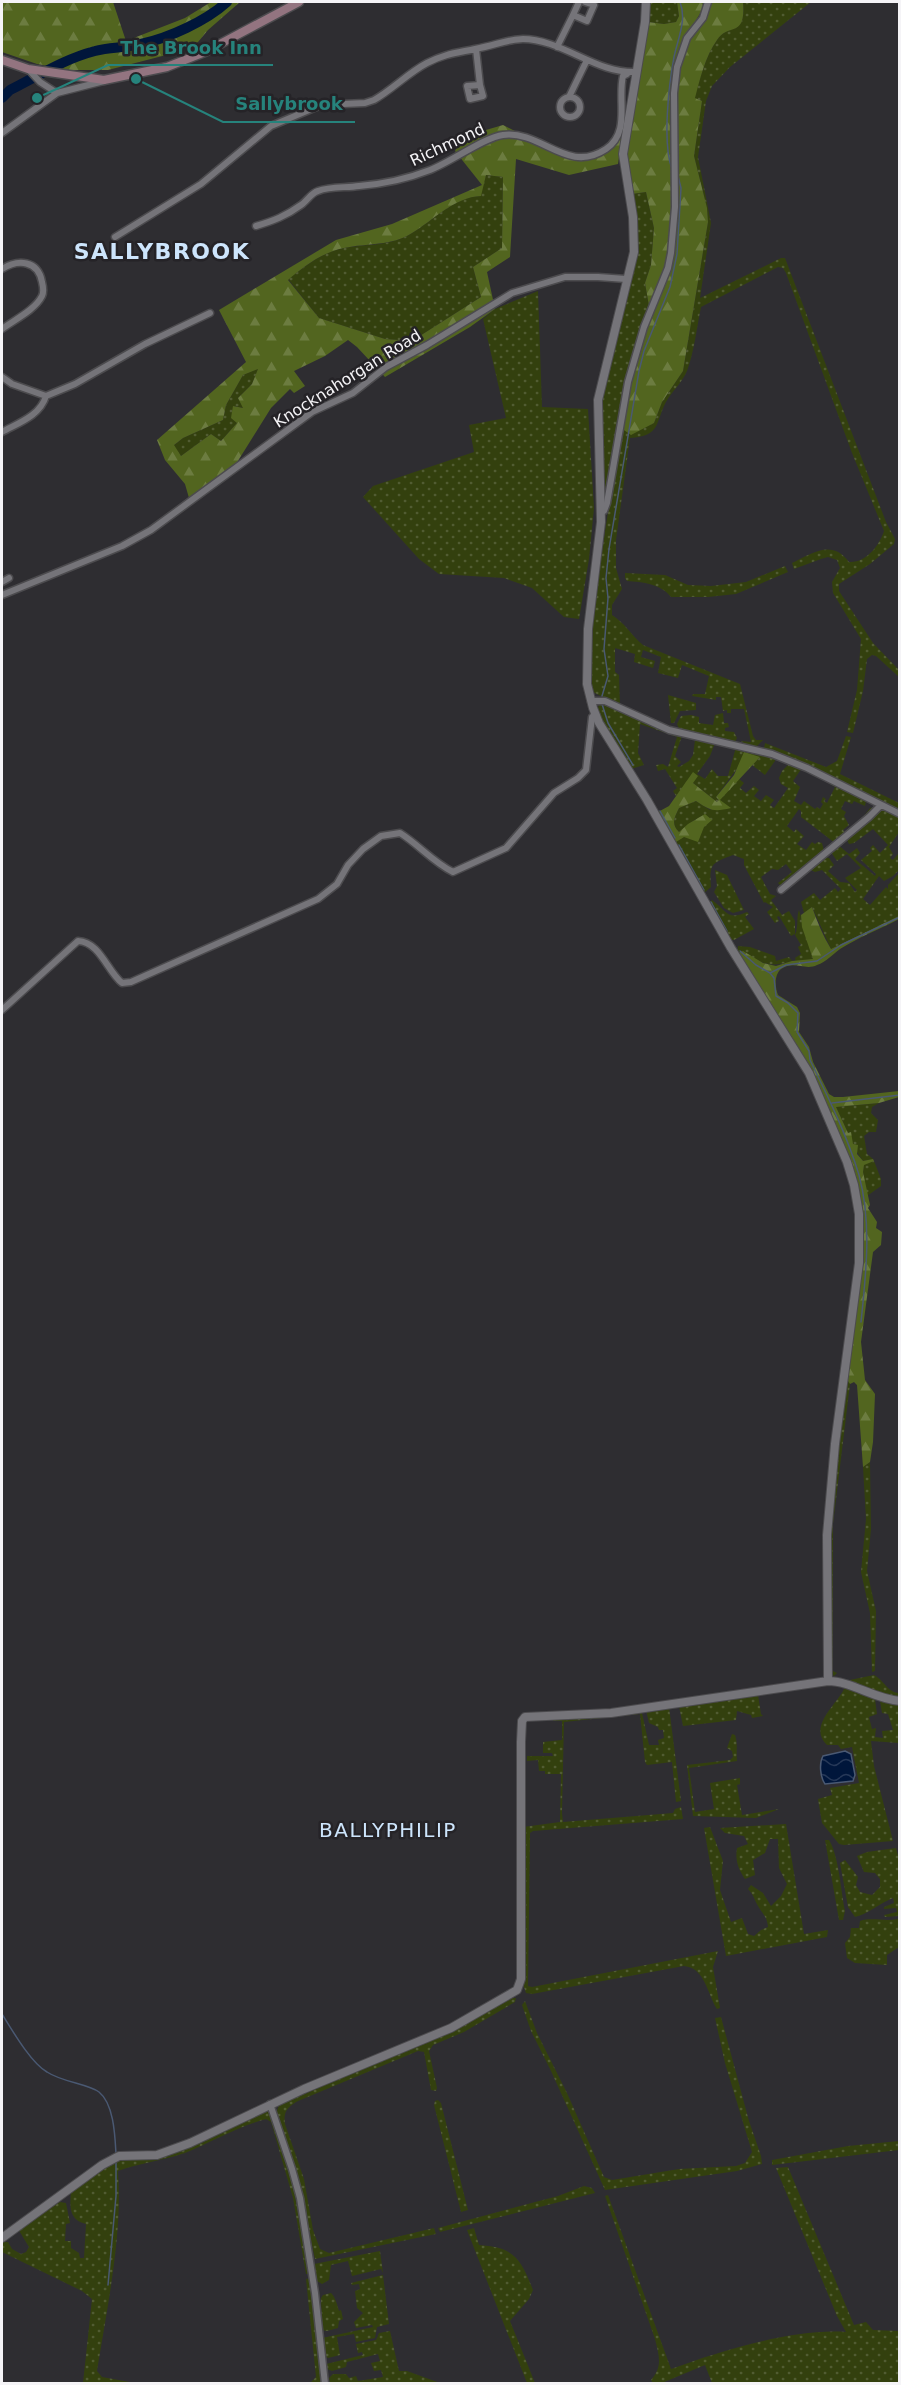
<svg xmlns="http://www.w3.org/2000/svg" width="901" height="2385" viewBox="0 0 901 2385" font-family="'DejaVu Sans',sans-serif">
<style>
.grass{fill:url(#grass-dots)}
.forest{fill:url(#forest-firs);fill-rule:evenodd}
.water{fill:url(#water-waves);stroke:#4a5973;stroke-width:1.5}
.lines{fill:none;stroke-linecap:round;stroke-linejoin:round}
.stream{stroke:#4a5973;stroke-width:1.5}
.river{stroke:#00163b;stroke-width:10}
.minor-casing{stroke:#4c4b4e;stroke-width:9}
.tertiary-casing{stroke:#4c4b4e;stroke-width:10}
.secondary-casing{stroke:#4c4b4e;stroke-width:11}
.minor{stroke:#757479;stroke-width:6}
.tertiary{stroke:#757479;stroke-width:8}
.secondary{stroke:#937480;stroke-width:8}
.labels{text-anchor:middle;stroke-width:5;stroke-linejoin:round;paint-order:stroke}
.street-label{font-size:16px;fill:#f5f4f7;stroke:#252327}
.quarter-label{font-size:20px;letter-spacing:1.5px;fill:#cde5fc;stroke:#252327}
.district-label{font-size:22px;font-weight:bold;letter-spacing:1.5px;fill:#cde5fc;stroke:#252327}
.leader{fill:none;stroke:#26837c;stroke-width:2}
.callout-dot{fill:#26837c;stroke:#252327;stroke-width:2}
.callout-label{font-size:18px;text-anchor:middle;font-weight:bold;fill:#26837c;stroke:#252327;stroke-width:5;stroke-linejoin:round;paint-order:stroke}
</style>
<defs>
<pattern id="grass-dots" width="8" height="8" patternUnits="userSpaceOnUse" patternTransform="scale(1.5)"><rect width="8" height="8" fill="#33400e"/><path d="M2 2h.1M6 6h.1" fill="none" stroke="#515c32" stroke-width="1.8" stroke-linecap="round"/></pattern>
<pattern id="forest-firs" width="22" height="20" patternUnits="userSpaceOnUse" patternTransform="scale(1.5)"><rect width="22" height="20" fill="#52651f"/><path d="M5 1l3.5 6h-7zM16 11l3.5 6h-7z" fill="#6c7c40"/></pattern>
<pattern id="water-waves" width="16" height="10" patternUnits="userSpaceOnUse" patternTransform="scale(1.5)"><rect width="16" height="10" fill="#00163b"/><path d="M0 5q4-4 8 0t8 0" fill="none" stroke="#263858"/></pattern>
</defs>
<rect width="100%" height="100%" fill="#2e2d31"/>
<path class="grass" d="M649,2H677L679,16L676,22L664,24L648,22Z
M743,2H811L730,67L712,86L706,101L698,157L711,223L700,298L781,258H785L886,522L895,539L894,544L870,564L839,584V591L873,643L899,670V677L876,656L872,655L867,659L863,691L853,733L847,732L857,690L861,639L833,593L832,582L840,568L837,560L828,557L821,559L794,569L792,563C813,553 832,539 849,562C866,563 879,546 884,531L852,453L786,273L783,268L778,267L701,307C697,326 694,353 687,371C682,383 672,391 666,402C655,423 661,436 630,438L616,540V568L622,589L612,605V615C625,623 631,635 643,645L740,684L753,736L756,740H763L756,747L745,744L741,741L751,742L744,709H731V713H727V710L723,711L721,697H716V700L692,696L693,694H705L709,676L682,665L678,678L658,673L661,657L643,650L641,657L655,661L653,668L634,662L635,654L615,648V672L619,675L620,706L593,692L591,689L589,636L621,428L631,434L654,423L662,402L683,371L708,222L707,208L694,156L702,101L694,98C700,79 705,57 717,40C729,22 746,38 743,2Z
M486,175L503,177L502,248L473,267L481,297L412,341L385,339L319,318L288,279C306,266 322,252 344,248C367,244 392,246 412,233C434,220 454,197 480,196Z
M646,192L654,228L651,265L645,283L649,306L625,381L604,504L600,433L603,384L636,252L632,194Z
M538,291L542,407L588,409L594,508L589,559L579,619L564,617L532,588L504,578L439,574L419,559L363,497L373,486L474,452L469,425L506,418L483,319L495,309Z
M259,368L252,384L238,398L244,408L233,406L237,423L221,441L211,434L181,456L173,446L183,438L223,420L226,405L243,375Z
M785,566L788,572L736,594L708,597H671C661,584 643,582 627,581L625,578V573L665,575L688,585L711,586L746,582Z
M668,695L696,703V710L680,711L674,723H671Z
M601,703L662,731L682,736L675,756L681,762L677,766L679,767L689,761L693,755L695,740L715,743L710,756L697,774L705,779L712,769L718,776H728L736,747L775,757V761L765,775L752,765L760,757L741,763L716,797L719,800L739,779L744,783L740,788L746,793L754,786L759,790L754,796L761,801L766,795L774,800L770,805L774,808L788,788L781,784L779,778L782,771L790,763L802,768L793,781L800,787L794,801L801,805L804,801L815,809L817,807L820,809L823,804L821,802L823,797L826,799L824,801L827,803L835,787L830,784H833L866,801L865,806L854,801L852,804L845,801L841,809L846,812L844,816L849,825L843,830L845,833L861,820L870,808L876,807V809L835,843L801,817V811L799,809L787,826L794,832L796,829L804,836L797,844L806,850L812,842L815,844L818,842L822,843L824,851L781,886L778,883L792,872L786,864L778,870L772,869L761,877L770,894L776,896L771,900L782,915L789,911L795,921V934L791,936L779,916L777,917L779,921L775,923L767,912L773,907L765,902L764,903L744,865V859L733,855C712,863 709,863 711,887L704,893L636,777L676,842L697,818L679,832C671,824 674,818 679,808L696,801L710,810L717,802L693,783L694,773L676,796L673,791L677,788L665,769L658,771L656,765L663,764L668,767L677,737L640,724L638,753L644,765L631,769L601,719L598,707Z
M723,713L724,723H728L729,727L725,728V731L734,732L737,738L735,742L680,731L677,724L681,716L691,715L699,717V723L713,725L715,715Z
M846,736L851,737L840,774L899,803V811L794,759L764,748L765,743L826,767L837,761Z
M887,809L899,817V832L889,847L893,854L890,858L893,860L898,854L899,855V870L893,876L884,881L879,876L863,899L870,905L886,887L888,889V885L899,873V916L831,949L812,907L804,913L801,902L814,893L820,900L835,888L838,892L841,889L822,870L815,872L809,869L824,857L829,858L834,865L828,871L840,882L849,883L855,892L857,890L845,878L861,868L847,854L837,861L831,852L838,845L849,854L857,848L860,853L855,859L875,876L876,874L861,860L872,851L870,848L873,845L880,853L888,845L873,829L854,843L849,844L846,838L882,810Z
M715,870L727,875L744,910L733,913L724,908L714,892L717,886Z
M712,900C727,911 727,921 747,912L749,914L745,917L754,929L734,940L729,939L709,903Z
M799,910L813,959L796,961L795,958L801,954L798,947L801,945L795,935C799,926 796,917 799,910Z
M738,946L750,947L775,956L776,961L789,957L792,961C770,968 761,964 743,951L737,953Z
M879,1103L872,1107L871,1113L878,1120L876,1132H869L864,1136L867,1154L873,1159L863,1161C857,1151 850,1145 851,1132L848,1133L836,1107Z
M874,1161L881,1179V1186L867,1196L863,1172L864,1164Z
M846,1378L850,1384L833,1524V1671L837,1673L834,1676L830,1672L829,1569L835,1462Z
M870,1462L871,1529L867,1571L876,1611L875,1671L872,1672L870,1613L861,1572L866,1519L863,1467Z
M874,1675C884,1680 887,1692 899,1693V1699L845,1681Z
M845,1687L875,1699L877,1714L869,1717L872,1729L876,1728L875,1737L883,1738L882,1731L893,1730L888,1714L882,1713L880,1701L899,1704V1743L871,1741L874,1766L893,1841L844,1845L839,1844L822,1823L818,1799L832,1795L830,1788L859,1783L852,1747L841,1749L838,1745H827C807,1726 838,1704 845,1687Z
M758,1695L761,1714L763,1716L752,1718L751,1715L737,1711L736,1720L683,1726L679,1706Z
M669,1707L681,1801L676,1802L672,1762L647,1765L645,1762L640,1714L564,1722L562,1813L563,1822L673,1813L675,1809L681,1807L683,1819L533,1831L530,1833L528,1986L532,1987L718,1951L713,1967L720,2008L717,2009C707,1993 705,1968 684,1966L532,1994L526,1993L523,1984V1827L560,1822L561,1774H545V1771H539L538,1760L527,1761V1756H553L552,1753H543V1742L562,1740V1721H553V1718L640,1711L642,1713L649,1745H659L658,1740L664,1738L663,1730H659L658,1727L649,1723L646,1710Z
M732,1734L735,1735C738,1743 736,1752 737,1761L689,1768L695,1812L714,1809L710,1783L740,1778V1784L737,1785L742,1815L779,1809L756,1818L693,1816L687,1765L730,1760L733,1757L732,1751L727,1748Z
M786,1824L804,1934L828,1930L827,1937L726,1956L704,1828L710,1827L723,1861L720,1890L731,1922L742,1918L748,1934L754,1936L761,1930L768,1927C767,1916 763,1915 758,1906C754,1899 754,1895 748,1889L751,1885L763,1893L771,1906L781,1896L787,1884L779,1868L778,1839H770L765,1853L753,1860L755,1875L745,1879C738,1869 735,1860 737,1848L748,1844L744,1836L725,1833L720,1828Z
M825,1840H829C839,1856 841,1892 845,1911L843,1920H839Z
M896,1848L900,1863L899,1947L887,1955V1965L855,1963L847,1958L845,1943L850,1937L851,1928H859L860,1921C872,1917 885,1922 898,1919V1916L885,1917L884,1915L897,1912L896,1908L884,1909V1907L894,1903L893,1898C880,1903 866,1915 855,1917L848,1907L840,1863L845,1860L858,1877L856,1885L860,1892L872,1895L880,1887V1879L875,1873L864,1872L857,1856L867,1852Z
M513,1998H516L515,2002L464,2032L433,2045L429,2051L437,2088L436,2091L431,2090L424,2052L418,2051L298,2101C288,2107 283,2111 285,2124L304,2179L313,2230L320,2249L329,2253L434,2228L436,2234L315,2259L304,2207L276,2114L279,2105L452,2031Z
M525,2001L537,2033L567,2093L604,2177L612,2180L679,2169L736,2166L745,2163L752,2152L725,2063L715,2018L721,2017L749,2121L761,2156L762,2164L737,2171L605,2190L551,2071L531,2031L522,2005Z
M438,2100L441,2103L468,2210L461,2212L434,2105L435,2101Z
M268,2109L290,2170L310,2274H306L293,2198L271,2122L266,2119C237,2127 212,2142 185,2153C162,2161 139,2163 118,2171C123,2232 107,2309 97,2371L102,2377L135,2383H83L92,2299L82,2291L2,2252V2242H8L12,2249L21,2254L26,2252L29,2247L18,2229L60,2202L66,2203L70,2223L66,2224L65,2241H71V2248L79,2253L80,2258H84L86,2224C68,2220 70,2205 71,2191L99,2169L124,2157L146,2160L167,2155Z
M899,2141V2150L772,2165V2160L848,2146Z
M788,2167L854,2325L866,2322L873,2330L899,2331V2383H712L705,2365L662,2383H653L651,2380C663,2366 659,2356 655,2339L605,2196L608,2195L671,2369C720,2351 794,2328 846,2332L837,2316L776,2168Z
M584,2186L592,2188L595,2193L440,2232L438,2228L558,2196Z
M474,2228L479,2245C514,2247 521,2259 533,2290L529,2299L510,2321L535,2383H527L467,2230Z
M380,2251L383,2273L381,2269L352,2276L348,2261L331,2265L329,2280L322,2284L317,2281L314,2264Z
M383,2275L389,2324L377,2327L375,2338L356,2342L354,2334L337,2337L340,2355L328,2358L325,2356L322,2338L373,2327L372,2325L356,2328L354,2322L363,2313L357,2308L355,2291L360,2289L359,2284L352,2285L351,2283Z
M310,2278L322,2383H310L316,2377L306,2279Z
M331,2293C335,2296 338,2307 339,2311L341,2310L343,2319L339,2321L338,2328L327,2331L322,2330L321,2298L323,2295Z
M390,2331L399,2371H407L440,2383H330L329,2378L333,2374H346L349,2378L356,2376L358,2381L383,2377L381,2370L374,2371L371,2363L380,2361L378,2354L347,2362L346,2367L332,2371L327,2369L326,2364L363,2355L362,2352L358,2353L356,2344L376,2340L379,2333Z"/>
<path class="forest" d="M2,2H113L126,41L185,18L211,2H240L208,30L198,42L174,53L108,70H70L37,64L2,52Z
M677,2H704V7L681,45L675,65L671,93C671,146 677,202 668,254C664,273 657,289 649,306L645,283L651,265L654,228L646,192L632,194L626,162V145L648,22L664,24L676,22L679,16Z
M711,2H743C746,39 729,22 717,40C705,57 700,79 695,98L702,101L694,156L707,208L708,222L683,371L662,402L654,423L631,435L621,428L630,381L646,327L670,269L676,221L677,94L681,65L686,47L705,19Z
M503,125L568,158L605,153L622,137L618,164L569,175L516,159L510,257L487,272L495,309L470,327L385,377L357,347L348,340L325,356L294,371L305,386L294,393L290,389L271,408L231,472L189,498L185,484L165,460L157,440L246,362L219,310L336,240L392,224L482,185L455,151L462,137ZM486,175L503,177L502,248L473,267L481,297L412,341L385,339L319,318L288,280C304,266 323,252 344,248C367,243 392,246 412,233C434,220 454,197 481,196ZM258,369L252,384L238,398L243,408L233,406L231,418L237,423L221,441L211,434L181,456L174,445L183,438L223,420L226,405L243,375Z
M744,752L760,757L720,800L731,808C714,812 711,811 696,801L679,808C674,818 671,824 679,832L688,824L705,814L712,820L704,827L698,842L684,837L676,842L658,812L669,806L693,772L698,776L693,783L717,802L719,800L716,797L734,775Z
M812,907C817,921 823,936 831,949L899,916V919C880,929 859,937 840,949C833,954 826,962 817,965C805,971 794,960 781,969C774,975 775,987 778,995L797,1007L800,1013L799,1032L809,1047L813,1062L829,1094L834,1097H843L899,1091V1097L879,1103L836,1107L848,1133L851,1132L853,1144L858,1145L857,1154L863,1161L873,1159L874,1161L864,1165L863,1172L870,1205L868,1208L877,1222L876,1228L882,1232L881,1245L873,1252L861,1342L865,1380L875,1394L873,1442L870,1462L863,1467L857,1385L854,1382L850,1384L846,1378L863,1263L861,1213L839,1135L822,1092L811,1071L737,953L743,951L763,963L776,966L792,961L813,959L802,927L801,915Z"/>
<path class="water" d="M845,1751L851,1754L855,1775L853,1781L825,1784C820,1777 819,1763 823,1756Z"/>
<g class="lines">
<path class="stream" d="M672,169C662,143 669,84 674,57C678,38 687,20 680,2
M602,696L608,676L604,649L608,598L606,578L609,549L639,371L644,351L670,287L677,254L681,188L678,176
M602,704L608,723L633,765
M660,811L675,838
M679,845L704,890
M711,902L727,931
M740,951L756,965L770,973L774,978L776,996L788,1003L798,1013L797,1032L809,1051L810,1060C828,1097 847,1135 859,1175C872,1223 866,1274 861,1322
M770,973L786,965L817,961L841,945L900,917
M832,1103L900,1095
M2,2014C12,2030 31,2063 47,2072C62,2082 88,2084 99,2092C114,2104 115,2136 116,2154
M108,2285L116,2196V2160"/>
<path class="river" d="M2,98L10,90C38,76 64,59 95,51C109,47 126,48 141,44C169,38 206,21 227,2"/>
<defs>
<path id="minor" d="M579,2L573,15L587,21L594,5L585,2
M557,47L573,15
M476,49L480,85
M28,69L40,82L57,93
M480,85L483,96L470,99L467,86Z
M560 107a10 10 0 1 1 20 0a10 10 0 1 1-20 0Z
M569,97L587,60
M2,133L57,93L104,81
M256,226C273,221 286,216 301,205C307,201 311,193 318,191C330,186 346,188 359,186C383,184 407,179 430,170C451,162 485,137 503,135C542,130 567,175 606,149C631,132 617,100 623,76L627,74
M115,237L201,184L271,126L321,105L365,103L374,100C393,89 408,73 427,63C444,54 456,53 475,49C507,43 516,33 550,44C580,54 604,73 636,72
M2,269C18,259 38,260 42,282C43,286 44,292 42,296C35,310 14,320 2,329
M2,377L12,384L46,396
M2,432C18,423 40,416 46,396L75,384L145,344L210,313
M601,512L604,511L607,503L628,382L644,327L668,268L671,253L675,207L674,93L677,67L687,38L703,18L708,2
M2,582L9,578
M2,595L122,546L151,530L312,412L353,393L386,367L427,345L512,293L565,277H598L626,279
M591,701H605L669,730L772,754L807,768L900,814
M781,890L869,817L881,805
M2,1010L78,941C100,942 107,971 122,983L131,982L318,899L337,884L348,865L363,849L381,836L400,833C419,845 433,862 453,872L506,848L554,793L578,778L586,770L592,717L596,715
M270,2104L292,2169L300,2198L315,2293L325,2384"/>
<path id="tertiary" d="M646,2L645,22L623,154L633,217L634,252L598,400L601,522L588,629L587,684L593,708L599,723L647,800L731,948L809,1073L847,1162L854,1185L859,1214V1263L835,1444L827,1535L828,1681
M2,2238L102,2165L119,2156L157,2155L190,2143L304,2089L451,2028L517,1990L521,1979V1742L522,1721L525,1717L611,1713L828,1681C851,1681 874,1699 900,1701"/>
<path id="secondary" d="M2,60L28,69L104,80L167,67L205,52L299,2"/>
</defs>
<use href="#minor" class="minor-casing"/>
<use href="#tertiary" class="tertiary-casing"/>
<use href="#secondary" class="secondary-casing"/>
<use href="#minor" class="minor"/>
<use href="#tertiary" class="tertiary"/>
<use href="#secondary" class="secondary"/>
</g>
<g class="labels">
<g class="street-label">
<text transform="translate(447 144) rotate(-25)" y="6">Richmond</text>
<text transform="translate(347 378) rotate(-32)" y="6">Knocknahorgan Road</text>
</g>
<g class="quarter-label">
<text x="388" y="1837">BALLYPHILIP</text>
</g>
<g class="district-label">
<text x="162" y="259">SALLYBROOK</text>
</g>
</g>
<path class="leader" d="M37 98L108 65H273M136 79L223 122H355"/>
<g class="callout-dot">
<circle cx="37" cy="98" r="6"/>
<circle cx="136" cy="79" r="6"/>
</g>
<g class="callout-label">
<text x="191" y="54">The Brook Inn</text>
<text x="289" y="110">Sallybrook</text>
</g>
<rect width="901" height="2385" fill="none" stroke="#f5f4f7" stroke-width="6"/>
</svg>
